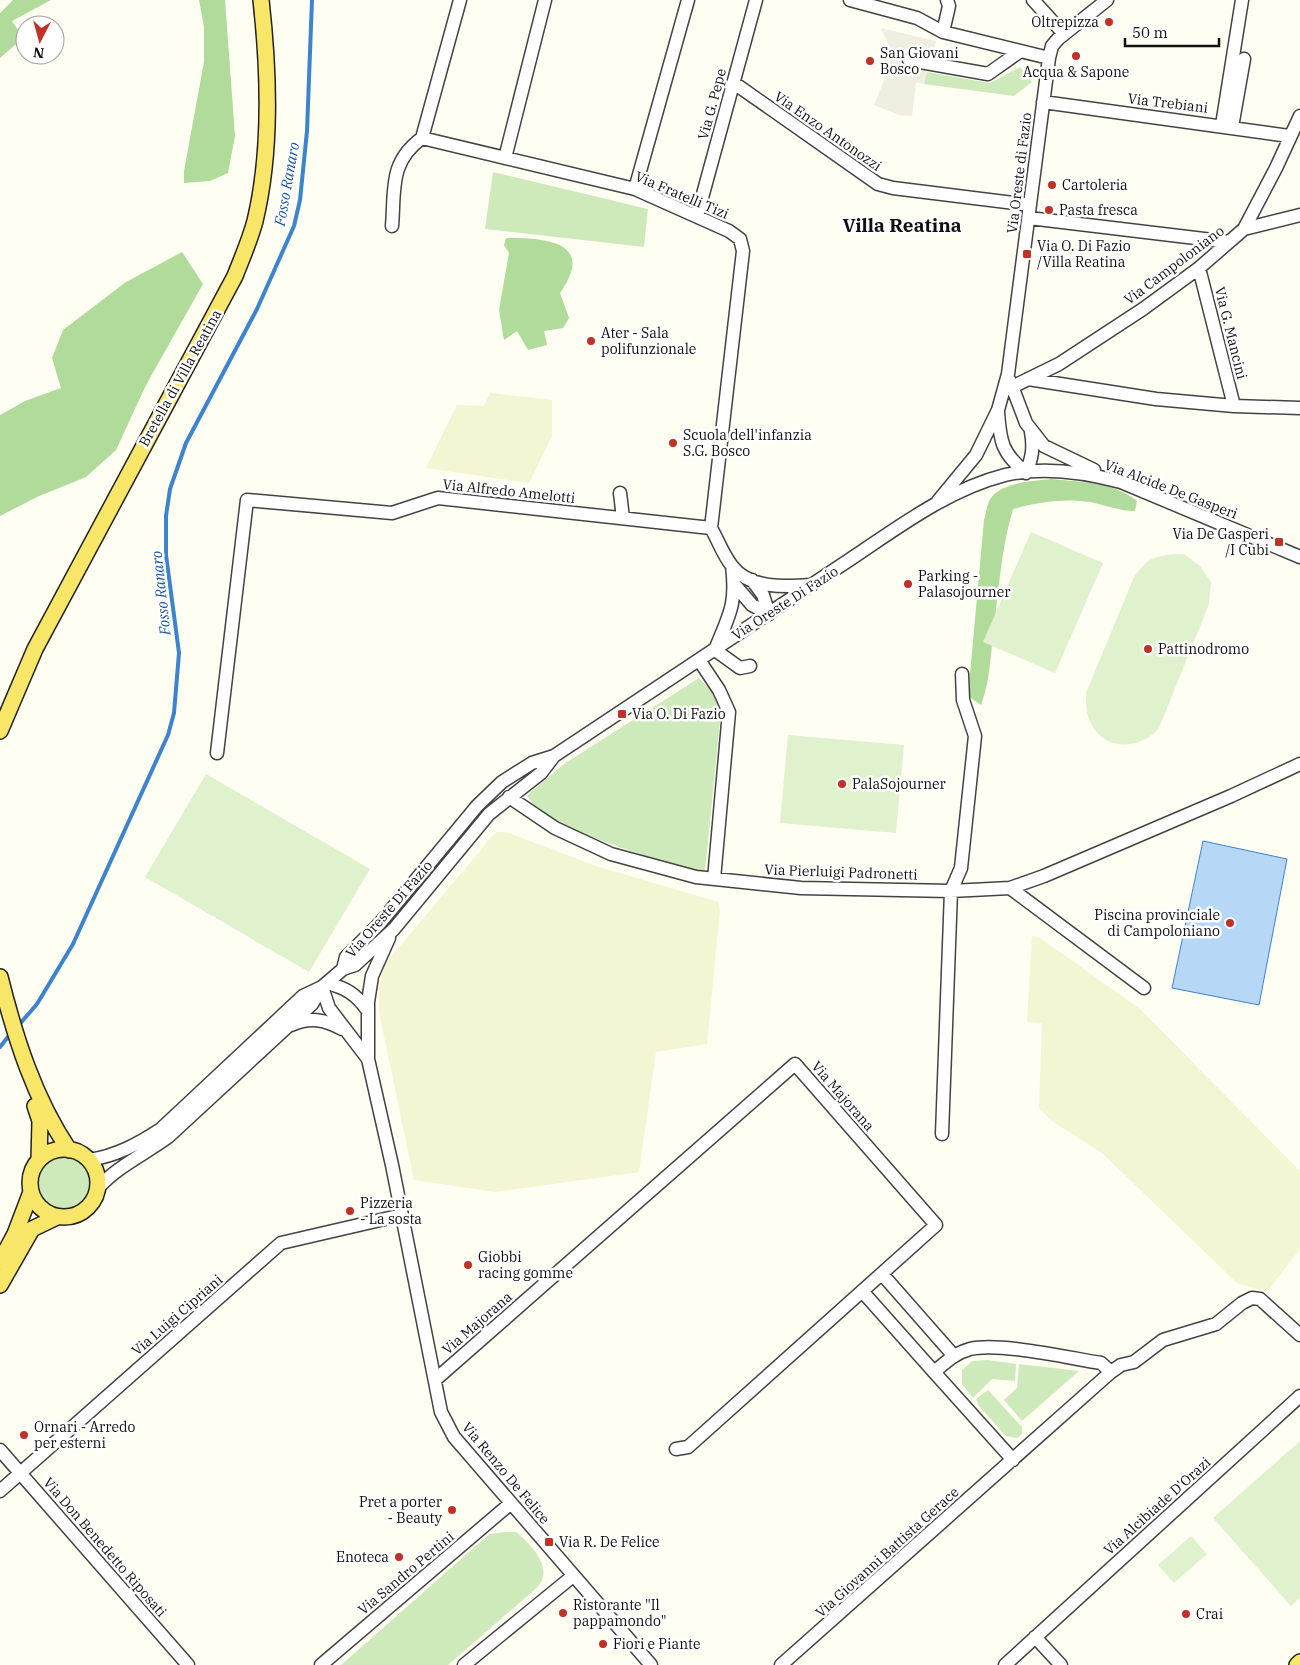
<svg xmlns="http://www.w3.org/2000/svg" width="1300" height="1665" viewBox="0 0 1300 1665" font-family="'IBM Plex Serif',serif">
<style>
.farmland{fill:#f4f5d2}
.green{fill:#ceeabb}
.forest{fill:#b0db9a}
.pitch{fill:#e0f1cd}
.plaza{fill:#f0eee0}
.water{fill:#b7d7f6;stroke:#3d83ce}
.lines{fill:none;stroke-linecap:round;stroke-linejoin:round}
.stream{stroke:#3d83ce;stroke-width:4}
.minor-casing{stroke:#434343;stroke-width:15}
.major-casing{stroke:#212121;stroke-width:18}
.minor{stroke:#fff;stroke-width:12}
.major{stroke:#f8e669;stroke-width:15}
.poi-dot{fill:#c13126;stroke:#fff;stroke-width:2}
.labels{text-anchor:middle;stroke-width:5;stroke-linejoin:round;paint-order:stroke}
.poi-label{font-size:14px;fill:#101010;stroke:#fff;text-anchor:start}
.street-label{font-size:14px;fill:#101010;stroke:#fff}
.water-label{font-size:15px;font-style:italic;fill:#1755a3;stroke:#fff}
.district-label{font-size:19px;font-weight:bold;fill:#101010;stroke:#fff}
</style>
<rect width="100%" height="100%" fill="#fffef2"/>
<path class="farmland" d="M490,393L552,400V436L529,483L426,468L457,405L484,406Z
M496,832H506L596,866L718,902L720,910L707,1044L656,1052L639,1172L495,1192L414,1180L379,1012V989L384,965Z
M1032,936L1040,938L1140,1009L1300,1171V1249L1267,1292L1237,1283L1102,1153L1053,1122L1039,1108L1042,1023L1027,1022Z"/>
<path class="green" d="M1020,67L1032,82L1014,96L924,84L927,72L990,83Z
M493,172L648,209L644,247L485,229Z
M699,678L711,690L721,712L705,871H696C660,860 541,828 527,795L564,764Z
M39 1183a26 26 0 1 1 52 0a26 26 0 1 1-52 0Z
M988,1360L1016,1364L1015,1381L992,1379L973,1398L962,1384V1370L972,1361Z
M1019,1364L1079,1371L1022,1421L1004,1400L1017,1388Z
M988,1390L1022,1427V1434L1017,1438L1006,1436L979,1406L976,1399Z
M505,1532H516C528,1542 549,1562 542,1580C541,1584 535,1589 532,1592L448,1665H341L477,1545L490,1534Z"/>
<path class="forest" d="M13,0H51L12,21L23,38L0,58V13Z
M199,0H225L235,136L228,173L210,181L184,183V171L204,62V27Z
M506,238C527,238 582,237 571,272C569,279 564,287 560,293L569,318L563,328L544,331L547,345L528,350L517,331L504,340L499,310L509,253L504,245Z
M182,252L203,284L146,385L116,450L86,477L37,497L0,516V415L25,401L61,388L52,358L63,330L126,282Z
M1051,479C1078,482 1115,482 1137,501L1135,511C1119,511 1106,505 1090,502C1064,498 1038,502 1013,509C1000,553 998,599 992,645C990,665 988,687 981,705L968,696L984,520C986,514 987,503 991,498C1002,482 1034,481 1051,479Z"/>
<path class="pitch" d="M1031,532L1103,563L1055,673L983,642Z
M1184,554L1200,566L1211,582L1209,604L1159,728C1143,748 1107,752 1093,727C1086,716 1086,705 1086,693L1134,577C1149,555 1159,555 1184,554Z
M788,735L904,745L896,833L780,823Z
M206,774L370,869L309,972L145,877Z
M1300,1441V1598L1291,1606L1213,1518Z
M1191,1536L1207,1554L1174,1583L1158,1565Z"/>
<path class="plaza" d="M881,28L936,41L924,84L916,82L912,116L899,115L874,105L890,66L892,52Z"/>
<path class="water" d="M1203,841L1287,859L1259,1005L1172,988Z"/>
<g class="lines">
<path class="stream" d="M18,1026L37,1004L73,944L168,735L174,713L179,653L166,555V516L170,489L186,443L257,309L294,226L300,200L307,131L312,0
M0,1047L11,1033"/>
<defs>
<path id="minor" d="M850,0L917,18L943,32L1049,58
M1033,0L1064,34
M943,32L949,6L947,0
M909,60L988,74L1019,52
M734,83L878,184L893,188L1030,205
M1043,102L1289,136
M1222,125L1242,0
M1232,127L1244,59
M422,138L460,0
M505,158L545,0
M635,189L688,0
M697,216L756,0
M1029,218L1229,242
M392,226C395,189 389,162 422,138L635,189L729,231L740,239L743,251L711,528
M1244,229L1300,215
M1199,268L1234,406
M1028,379L1156,399L1234,406L1300,408
M1010,381L1026,423L1044,446L1094,470
M1012,387L1059,364L1143,309L1199,268L1244,229L1276,168L1300,116
M998,412C1000,442 1002,453 1026,473
M1026,473C1032,458 1034,448 1031,432
M620,493L623,518
M938,501L976,455L998,410L1008,374L1049,58L1052,46L1058,39L1107,0
M752,580L763,595L769,614
M734,584L752,605L769,614
M715,650C729,615 737,605 732,566
M715,650L740,668L750,666
M699,660L719,690L729,712L714,879
M217,753L247,500L392,513L438,498L711,528C718,540 723,555 732,566C749,589 786,587 811,585
M509,797L555,828L611,854L696,877L801,888L951,891L1010,888L1044,876L1231,796L1300,764
M1010,888L1144,988
M389,938L372,976L368,1002V1059L392,1165L441,1412L454,1437L651,1665
M343,969L346,957L380,923L477,806L502,782L532,763L554,756
M327,983C346,988 356,994 368,1011
M322,987L329,1008L368,1059
M291,1025C310,1017 324,1019 342,1029
M942,1134L951,891L961,868L975,736L963,700L962,674
M89,1160C116,1156 138,1144 161,1129L303,996L322,987L343,969L355,965L394,929L489,814L541,773L554,756C647,694 741,632 834,570C887,536 942,491 1005,475C1043,466 1084,472 1121,482L1300,557
M99,1187C118,1166 145,1154 168,1137L312,1004L322,987
M882,1274L954,1356
M862,1291L934,1372
M1111,1372L1121,1365L1134,1362L1163,1340L1216,1324L1242,1303L1252,1298L1260,1299L1300,1335
M435,1380L795,1064L936,1225L688,1447L676,1449
M0,1450L188,1665
M0,1491L281,1243L402,1215
M1035,1637L1061,1665
M321,1665L511,1503
M464,1665L573,1576
M781,1665L1111,1372L1101,1363C1069,1358 999,1342 970,1349C955,1353 945,1363 934,1372L1013,1460
M1005,1665L1300,1396"/>
<path id="major" d="M0,731L35,649L235,276C242,258 250,240 255,221C272,150 269,72 261,0
M0,977C15,1037 34,1098 69,1150
M35,1106L40,1121L39,1160
M30 1183a34 34 0 1 1 68 0a34 34 0 1 1-68 0Z
M0,1262L15,1234L31,1192
M0,1285L32,1229L57,1217
M1297,1665L1300,1662"/>
</defs>
<use href="#minor" class="minor-casing"/>
<use href="#major" class="major-casing"/>
<use href="#minor" class="minor"/>
<use href="#major" class="major"/>
</g>
<g class="poi-dot">
<circle cx="1109" cy="22" r="5"/>
<circle cx="1076" cy="56" r="5"/>
<circle cx="870" cy="61" r="5"/>
<circle cx="1052" cy="185" r="5"/>
<circle cx="1049" cy="210" r="5"/>
<rect x="1022" y="249" width="10" height="10" rx="2.5"/>
<circle cx="591" cy="341" r="5"/>
<circle cx="673" cy="443" r="5"/>
<rect x="1274" y="537" width="10" height="10" rx="2.5"/>
<circle cx="908" cy="584" r="5"/>
<circle cx="1148" cy="649" r="5"/>
<rect x="617" y="709" width="10" height="10" rx="2.5"/>
<circle cx="842" cy="784" r="5"/>
<circle cx="1230" cy="923" r="5"/>
<circle cx="350" cy="1211" r="5"/>
<circle cx="468" cy="1265" r="5"/>
<circle cx="24" cy="1435" r="5"/>
<circle cx="452" cy="1510" r="5"/>
<rect x="544" y="1537" width="10" height="10" rx="2.5"/>
<circle cx="399" cy="1557" r="5"/>
<circle cx="563" cy="1613" r="5"/>
<circle cx="1186" cy="1614" r="5"/>
<circle cx="603" cy="1644" r="5"/>
</g>
<g class="labels">
<g class="poi-label">
<text x="1099" y="27" text-anchor="end">Oltrepizza</text>
<text x="880" y="58">San Giovani<tspan x="880" dy="16">Bosco</tspan></text>
<text x="1076" y="77" text-anchor="middle">Acqua &amp; Sapone</text>
<text x="1062" y="190">Cartoleria</text>
<text x="1059" y="215">Pasta fresca</text>
<text x="1037" y="251">Via O. Di Fazio<tspan x="1037" dy="16">/Villa Reatina</tspan></text>
<text x="601" y="338">Ater - Sala<tspan x="601" dy="16">polifunzionale</tspan></text>
<text x="683" y="440">Scuola dell'infanzia<tspan x="683" dy="16">S.G. Bosco</tspan></text>
<text x="1269" y="539" text-anchor="end">Via De Gasperi<tspan x="1269" dy="16">/I Cubi</tspan></text>
<text x="918" y="581">Parking -<tspan x="918" dy="16">Palasojourner</tspan></text>
<text x="1158" y="654">Pattinodromo</text>
<text x="632" y="719">Via O. Di Fazio</text>
<text x="852" y="789">PalaSojourner</text>
<text x="1220" y="920" text-anchor="end">Piscina provinciale<tspan x="1220" dy="16">di Campoloniano</tspan></text>
<text x="360" y="1208">Pizzeria<tspan x="360" dy="16">- La sosta</tspan></text>
<text x="478" y="1262">Giobbi<tspan x="478" dy="16">racing gomme</tspan></text>
<text x="34" y="1432">Ornari - Arredo<tspan x="34" dy="16">per esterni</tspan></text>
<text x="442" y="1507" text-anchor="end">Pret a porter<tspan x="442" dy="16">- Beauty</tspan></text>
<text x="559" y="1547">Via R. De Felice</text>
<text x="389" y="1562" text-anchor="end">Enoteca</text>
<text x="573" y="1610">Ristorante "Il<tspan x="573" dy="16">pappamondo"</tspan></text>
<text x="1196" y="1619">Crai</text>
<text x="613" y="1649">Fiori e Piante</text>
</g>
<g class="street-label">
<text transform="translate(1168 103) rotate(7)" y="5">Via Trebiani</text>
<text transform="translate(712 104) rotate(-75)" y="5">Via G. Pepe</text>
<text transform="translate(828 131) rotate(35)" y="5">Via Enzo Antonozzi</text>
<text transform="translate(1019 173) rotate(-83)" y="5">Via Oreste di Fazio</text>
<text transform="translate(682 195) rotate(23)" y="5">Via Fratelli Tizi</text>
<text transform="translate(1174 265) rotate(-37)" y="5">Via Campoloniano</text>
<text transform="translate(1231 333) rotate(76)" y="5">Via G. Mancini</text>
<text transform="translate(180 378) rotate(-61)" y="5">Bretella di Villa Reatina</text>
<text transform="translate(1171 489) rotate(21)" y="5">Via Alcide De Gasperi</text>
<text transform="translate(509 491) rotate(6)" y="5">Via Alfredo Amelotti</text>
<text transform="translate(785 603) rotate(-33)" y="5">Via Oreste Di Fazio</text>
<text transform="translate(841 872) rotate(2)" y="5">Via Pierluigi Padronetti</text>
<text transform="translate(389 909) rotate(-49)" y="5">Via Oreste Di Fazio</text>
<text transform="translate(843 1096) rotate(49)" y="5">Via Majorana</text>
<text transform="translate(177 1315) rotate(-41)" y="5">Via Luigi Cipriani</text>
<text transform="translate(477 1323) rotate(-41)" y="5">Via Majorana</text>
<text transform="translate(506 1473) rotate(50)" y="5">Via Renzo De Felice</text>
<text transform="translate(1157 1506) rotate(-42)" y="5">Via Alcibiade D'Orazi</text>
<text transform="translate(105 1547) rotate(49)" y="5">Via Don Benedetto Riposati</text>
<text transform="translate(887 1552) rotate(-42)" y="5">Via Giovanni Battista Gerace</text>
<text transform="translate(406 1573) rotate(-40)" y="5">Via Sandro Pertini</text>
</g>
<g class="water-label">
<text transform="translate(287 184) rotate(-80)" y="5">Fosso Ranaro</text>
<text transform="translate(161 593) rotate(-96)" y="5">Fosso Ranaro</text>
</g>
<g class="district-label">
<text x="902" y="232">Villa Reatina</text>
</g>
</g>
<g transform="translate(40 40) rotate(186)"><circle r="24" fill="#ffffff" stroke="#9f9f9f"/>
<path d="M0-4L9 19L0 12L-9 19Z" fill="#c13126"/>
<text y="-8" font-size="14" font-weight="bold" text-anchor="middle" fill="#101010">N</text>
</g>
<path d="M1125 38v8h94v-8" fill="none" stroke="#101010" stroke-width="2.5"/>
<text x="1132" y="38" font-size="15" fill="#101010" stroke="#ffffff" stroke-width="4" paint-order="stroke">50 m</text>
</svg>
